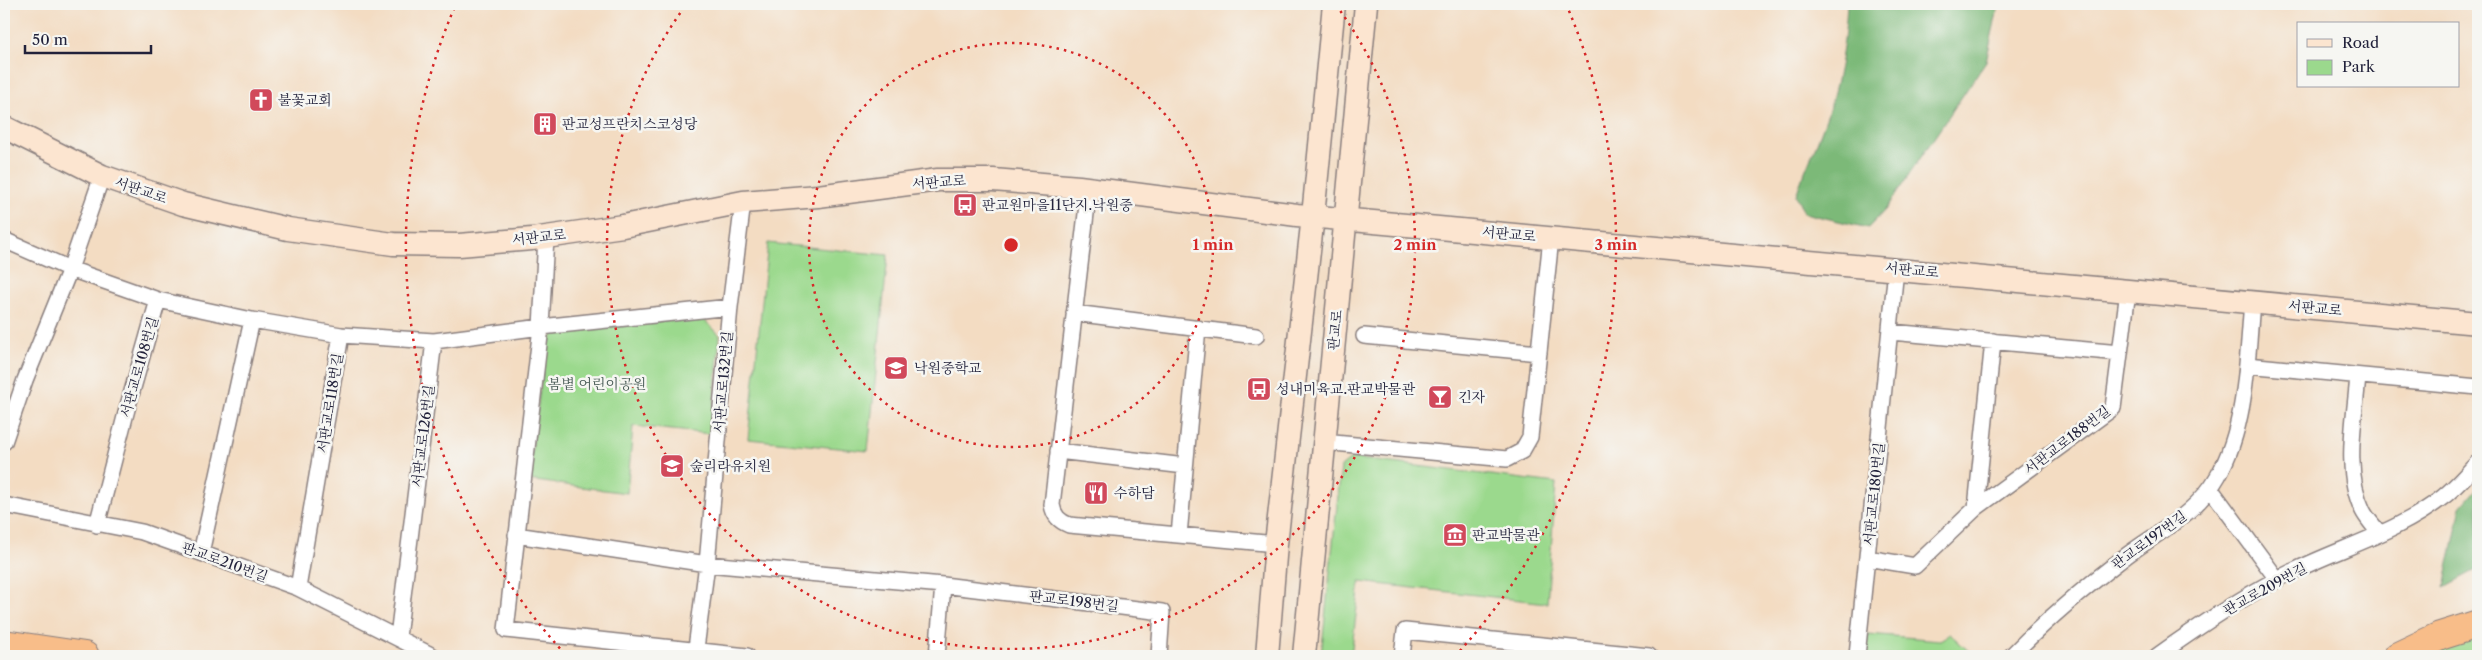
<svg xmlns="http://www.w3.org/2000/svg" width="2482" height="660" viewBox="0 0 2482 660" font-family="'Libre Caslon Text','Noto Serif KR',serif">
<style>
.green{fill:#9bd98d;stroke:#5e7e64}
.forest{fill:#7cb978;stroke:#4f6e5a}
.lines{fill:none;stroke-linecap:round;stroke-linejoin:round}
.street-casing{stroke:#8a7f7e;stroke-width:18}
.secondary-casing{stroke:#8a7f7e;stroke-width:25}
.highway-casing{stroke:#8a7f7e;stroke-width:30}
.street{stroke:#fff;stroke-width:15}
.secondary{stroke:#fce5d0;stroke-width:22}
.highway{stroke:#f8bd89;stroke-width:28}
.ring{fill:none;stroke:#d62828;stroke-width:2.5;stroke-dasharray:2.5 5}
.labels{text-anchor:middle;stroke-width:5;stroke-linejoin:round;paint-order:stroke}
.poi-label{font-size:14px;fill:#22223b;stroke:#f6f6f2;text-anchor:start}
.street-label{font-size:14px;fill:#22223b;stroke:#f6f6f2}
.park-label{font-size:14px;fill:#465954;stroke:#f6f6f2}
.centre{fill:#d62828;stroke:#f6f6f2;stroke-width:2.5}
.ring-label{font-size:15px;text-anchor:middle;font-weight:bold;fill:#d62828;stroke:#f6f6f2;stroke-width:5;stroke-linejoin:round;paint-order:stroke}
</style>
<rect width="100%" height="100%" fill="#f6f6f2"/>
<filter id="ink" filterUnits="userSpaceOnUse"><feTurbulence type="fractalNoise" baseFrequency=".02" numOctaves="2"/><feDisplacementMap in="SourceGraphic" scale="10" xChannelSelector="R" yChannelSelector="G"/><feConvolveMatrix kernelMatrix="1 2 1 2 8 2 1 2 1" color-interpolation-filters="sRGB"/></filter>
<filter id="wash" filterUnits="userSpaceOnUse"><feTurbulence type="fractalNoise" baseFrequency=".0096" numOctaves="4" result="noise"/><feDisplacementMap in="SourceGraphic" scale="20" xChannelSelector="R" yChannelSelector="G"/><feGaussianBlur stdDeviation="1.12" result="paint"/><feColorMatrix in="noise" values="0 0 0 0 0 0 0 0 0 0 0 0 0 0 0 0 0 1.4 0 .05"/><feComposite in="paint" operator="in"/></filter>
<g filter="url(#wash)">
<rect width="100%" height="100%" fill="#f3dcc2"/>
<path class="green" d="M768,243L888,255L868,451L748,439Z
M701,317L720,335L711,434L633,426L627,493L528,480L545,351L554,333Z
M1352,458L1556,483L1547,603L1360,582L1351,656H1321L1341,467Z
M2478,624V656H2398Z
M1868,634L1940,640L1950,634L1974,656H1866Z"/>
<path class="forest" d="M1847,4H1999L1986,61L1886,209L1868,228L1804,213L1796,195C1804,171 1815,150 1823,127C1838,89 1845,45 1847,4Z
M2478,487V569L2444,587L2461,507Z"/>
</g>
<g filter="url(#ink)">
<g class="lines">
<defs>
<path id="street" d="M1089,188L1052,505C1054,516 1059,521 1069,525L1276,544
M546,237L541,327L506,630L747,656
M4,240L70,269L158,300L252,320L341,335L434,341L541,327L730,307
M1074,313L1256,336
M1891,332L2120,353
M1364,336L1539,353
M2247,365L2478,387
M2358,376C2355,418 2343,471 2363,511C2367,519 2374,526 2379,533
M4,442L25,380L70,269L102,176
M1323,442L1507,459L1522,451L1530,437L1551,238
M1058,451L1185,466
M2210,488L2277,579
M4,505L142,532L201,553L298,588L433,656
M1976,508L1993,341
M97,525L127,409L158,300
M516,535L707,564L943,585L1162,612L1159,656
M1179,535L1198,328
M201,553L252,320
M1867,558L1915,566L1976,508L2113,408L2128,291
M298,588L341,335
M398,637L434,341
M695,656L707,564L730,307L743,202
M937,656L943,585
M1402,656L1405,631L1649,656
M1857,656L1896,269
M2011,656C2045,621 2083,589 2122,559C2156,533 2197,514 2218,476C2247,425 2247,359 2252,302
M2157,656C2195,629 2234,602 2276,580C2330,550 2394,536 2443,497C2456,487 2467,474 2478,462"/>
<path id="secondary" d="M4,127L102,176L183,204L288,229L393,244L459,245L532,239L623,226L743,202L818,196L938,180H993L1079,187L1297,215L2478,323
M1267,656L1276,544L1313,216L1334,4
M1304,656L1366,4"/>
<path id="highway" d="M4,644L85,656
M2398,656L2440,636L2478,624"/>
</defs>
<use href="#street" class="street-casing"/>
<use href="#secondary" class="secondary-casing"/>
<use href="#highway" class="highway-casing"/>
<use href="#street" class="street"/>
<use href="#secondary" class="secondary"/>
<use href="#highway" class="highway"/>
</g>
</g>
<g class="ring">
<circle cx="1011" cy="245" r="202"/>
<path d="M1336 5A404 404 0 1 1 686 5"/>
<path d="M565 654A605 605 0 0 1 456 4M1566 4A605 605 0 0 1 1457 654"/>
</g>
<defs>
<symbol id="church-square" viewBox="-11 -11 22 22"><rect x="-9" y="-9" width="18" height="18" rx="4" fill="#d1495b" stroke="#f6f6f2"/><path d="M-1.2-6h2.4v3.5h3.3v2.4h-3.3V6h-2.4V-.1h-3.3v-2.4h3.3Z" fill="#fff"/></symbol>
<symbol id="building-square" viewBox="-11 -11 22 22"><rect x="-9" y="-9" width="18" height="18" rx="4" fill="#d1495b" stroke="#f6f6f2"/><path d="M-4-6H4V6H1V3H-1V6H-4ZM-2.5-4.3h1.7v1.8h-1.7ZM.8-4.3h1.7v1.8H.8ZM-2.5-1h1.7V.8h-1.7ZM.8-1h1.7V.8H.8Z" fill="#fff"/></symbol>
<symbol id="bus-square" viewBox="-11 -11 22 22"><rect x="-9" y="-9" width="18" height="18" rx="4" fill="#d1495b" stroke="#f6f6f2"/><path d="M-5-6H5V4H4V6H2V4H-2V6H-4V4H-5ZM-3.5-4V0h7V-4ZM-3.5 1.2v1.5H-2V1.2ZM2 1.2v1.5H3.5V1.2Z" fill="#fff"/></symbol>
<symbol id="school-square" viewBox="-11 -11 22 22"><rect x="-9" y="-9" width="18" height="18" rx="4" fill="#d1495b" stroke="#f6f6f2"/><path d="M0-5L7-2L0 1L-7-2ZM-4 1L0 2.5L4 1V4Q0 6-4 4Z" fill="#fff"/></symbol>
<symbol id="bar-square" viewBox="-11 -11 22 22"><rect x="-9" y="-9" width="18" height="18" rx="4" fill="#d1495b" stroke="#f6f6f2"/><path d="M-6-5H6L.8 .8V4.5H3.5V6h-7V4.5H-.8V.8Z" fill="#fff"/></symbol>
<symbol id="restaurant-square" viewBox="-11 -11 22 22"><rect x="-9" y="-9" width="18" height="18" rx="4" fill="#d1495b" stroke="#f6f6f2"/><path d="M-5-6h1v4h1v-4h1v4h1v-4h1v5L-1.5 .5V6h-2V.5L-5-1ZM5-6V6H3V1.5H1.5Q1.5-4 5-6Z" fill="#fff"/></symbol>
<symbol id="museum-square" viewBox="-11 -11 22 22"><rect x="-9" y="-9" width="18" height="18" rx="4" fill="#d1495b" stroke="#f6f6f2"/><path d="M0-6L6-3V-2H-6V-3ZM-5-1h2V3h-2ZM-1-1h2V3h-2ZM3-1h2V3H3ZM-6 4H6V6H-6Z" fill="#fff"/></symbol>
</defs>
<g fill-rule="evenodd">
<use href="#church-square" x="247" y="86" width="28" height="28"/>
<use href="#building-square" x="531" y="110" width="28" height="28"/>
<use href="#bus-square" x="951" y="191" width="28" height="28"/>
<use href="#school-square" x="882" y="354" width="28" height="28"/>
<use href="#bus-square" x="1245" y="375" width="28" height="28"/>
<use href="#bar-square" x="1426" y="383" width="28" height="28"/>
<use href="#school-square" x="658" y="452" width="28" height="28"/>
<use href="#restaurant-square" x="1082" y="479" width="28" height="28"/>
<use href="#museum-square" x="1441" y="521" width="28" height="28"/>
</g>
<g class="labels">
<g class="poi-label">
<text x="278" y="105">불꽃교회</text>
<text x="562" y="129">판교성프란치스코성당</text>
<text x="982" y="210">판교원마을11단지.낙원중</text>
<text x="914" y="373">낙원중학교</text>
<text x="1276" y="394">성내미육교.판교박물관</text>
<text x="1458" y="402">긴자</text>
<text x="690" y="471">숲리라유치원</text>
<text x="1114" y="498">수하담</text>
<text x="1472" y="540">판교박물관</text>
</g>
<g class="street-label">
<text transform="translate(939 182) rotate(-4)" y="5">서판교로</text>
<text transform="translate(141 190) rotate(19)" y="5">서판교로</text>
<text transform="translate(1509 234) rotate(5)" y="5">서판교로</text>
<text transform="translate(539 237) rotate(-6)" y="5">서판교로</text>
<text transform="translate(1912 270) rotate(5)" y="5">서판교로</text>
<text transform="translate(2315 308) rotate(5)" y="5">서판교로</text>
<text transform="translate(1335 330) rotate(-84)" y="5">판교로</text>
<text transform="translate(139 367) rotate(-74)" y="5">서판교로108번길</text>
<text transform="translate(723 382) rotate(-85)" y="5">서판교로132번길</text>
<text transform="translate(330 403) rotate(-81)" y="5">서판교로118번길</text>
<text transform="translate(423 436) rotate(-83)" y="5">서판교로126번길</text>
<text transform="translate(2067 440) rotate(-37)" y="5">서판교로188번길</text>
<text transform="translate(1874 494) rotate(-84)" y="5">서판교로180번길</text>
<text transform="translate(2149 540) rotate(-36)" y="5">판교로197번길</text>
<text transform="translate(225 562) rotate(20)" y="5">판교로210번길</text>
<text transform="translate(2265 589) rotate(-29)" y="5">판교로209번길</text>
<text transform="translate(1074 601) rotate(7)" y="5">판교로198번길</text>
</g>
<g class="park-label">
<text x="597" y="389">봄볕 어린이공원</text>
</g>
</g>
<circle cx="1011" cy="245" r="8" class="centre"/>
<g class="ring-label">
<text x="1213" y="250">1 min</text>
<text x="1415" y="250">2 min</text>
<text x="1616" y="250">3 min</text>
</g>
<rect width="2482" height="660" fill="none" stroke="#f6f6f2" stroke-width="20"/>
<rect x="2297" y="22" width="162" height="65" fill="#f6f6f2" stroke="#a1a1a9"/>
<rect x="2307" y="39" width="25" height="8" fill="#fce5d0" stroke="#a1a1a9"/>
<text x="2342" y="48" font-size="15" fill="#22223b">Road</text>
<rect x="2307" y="60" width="25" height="15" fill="#9bd98d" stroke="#a1a1a9"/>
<text x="2342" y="72" font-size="15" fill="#22223b">Park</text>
<path d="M25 45v8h126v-8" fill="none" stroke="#22223b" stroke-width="2.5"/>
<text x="32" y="45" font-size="15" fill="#22223b" stroke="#f6f6f2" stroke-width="4" paint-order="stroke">50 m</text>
</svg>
